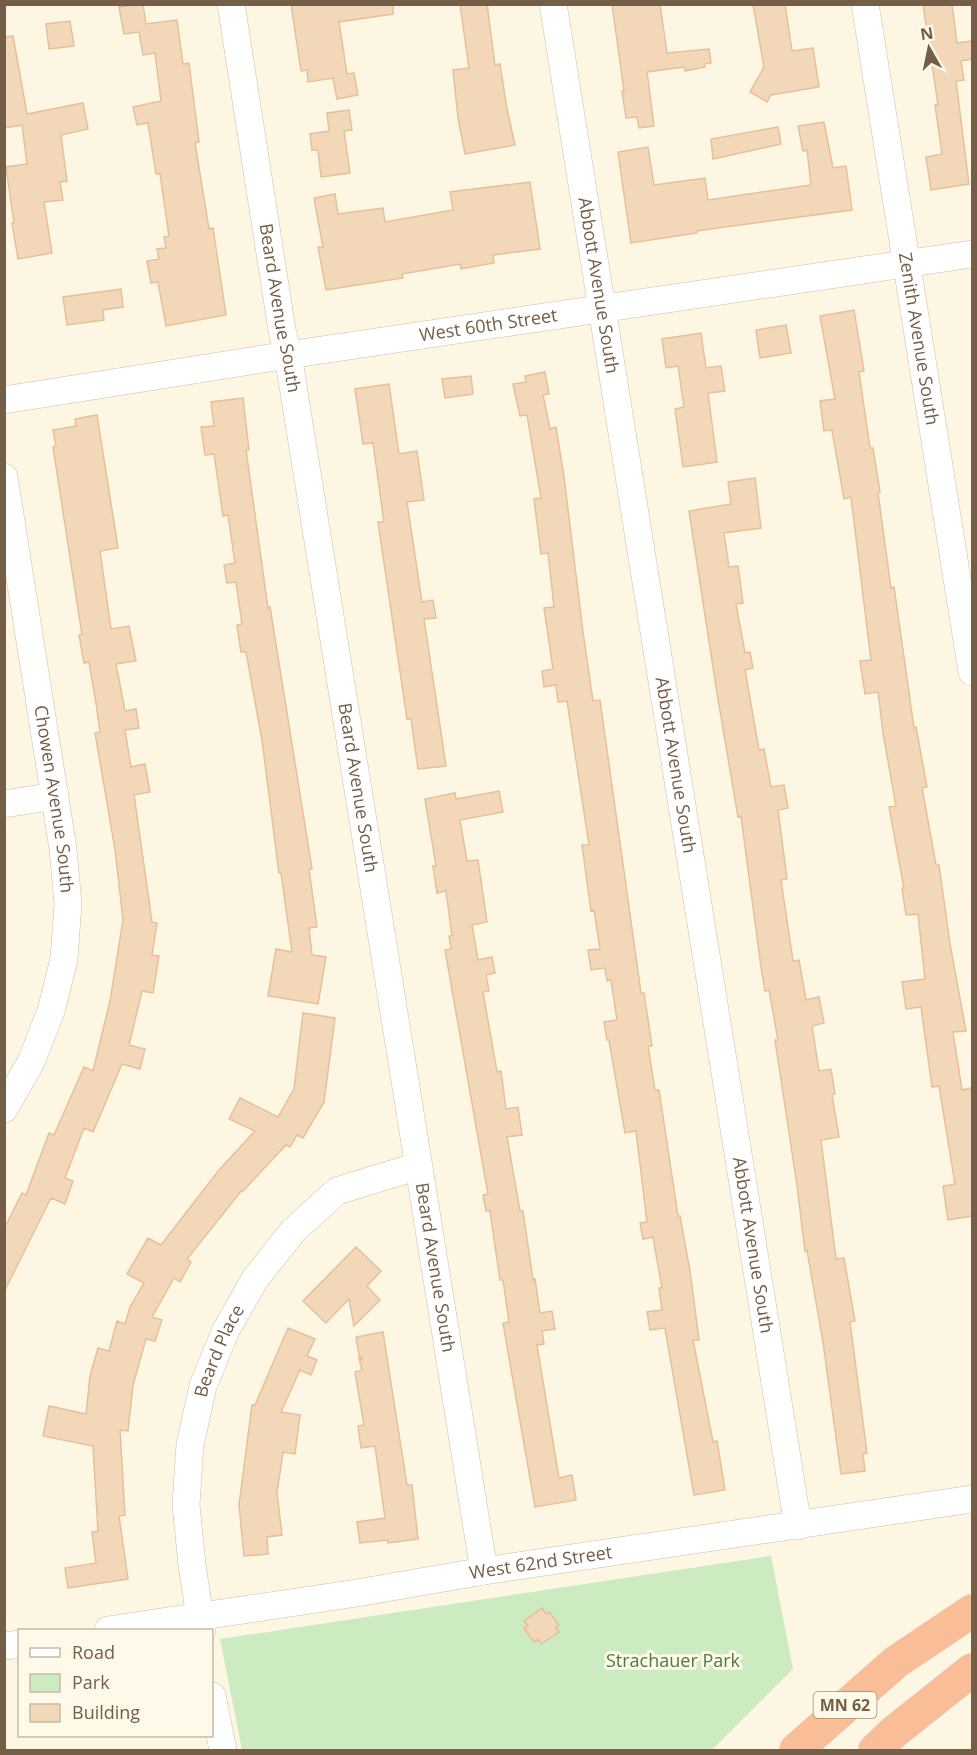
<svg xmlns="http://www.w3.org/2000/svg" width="977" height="1755" viewBox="0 0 977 1755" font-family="'Open Sans',sans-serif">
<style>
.green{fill:#cdebc1}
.building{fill:#f3d7b9;stroke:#e6c099;stroke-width:1.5}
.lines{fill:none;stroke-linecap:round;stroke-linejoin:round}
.minor-casing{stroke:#cebea9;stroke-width:28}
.highway-casing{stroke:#ded8d3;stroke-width:34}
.minor{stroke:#fff;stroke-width:27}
.highway{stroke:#f9bd97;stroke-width:33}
.labels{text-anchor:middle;stroke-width:6;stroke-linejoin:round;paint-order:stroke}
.shield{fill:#fff9e9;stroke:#9e8c78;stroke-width:1.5}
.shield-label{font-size:16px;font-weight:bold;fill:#755e48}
.street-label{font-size:18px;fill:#755e48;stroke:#fff9e9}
.park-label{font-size:18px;fill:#4b7c40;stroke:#fff9e9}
</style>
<rect width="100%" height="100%" fill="#fdf6e3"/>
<path class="green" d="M771,1556L793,1669L712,1750H242L220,1639Z"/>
<path class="building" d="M143,4L146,24L177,20L183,64L189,63L199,142L195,143L209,229L213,228L226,315L166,326L158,282L151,283L147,261L159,259L157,249L166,248L164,237L169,236L160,174H156L148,123L137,125L133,107L161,101L155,53L143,55L139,32L124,34L119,7Z
M291,4H393V14L339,22L347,74L354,73L358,95L337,99L333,78L308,82L307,70L301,71Z
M460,4H487L495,65L500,64L507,109L515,145L465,154L458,118L453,70L469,68Z
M612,4H660L667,53L709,49L711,63L704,64L705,67L685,71L684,67L647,72L654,126L639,128L637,117L626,118L622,91H624Z
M753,4H785L792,51L813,48L819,87L771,95L767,102L750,92L764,67Z
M923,4H952L957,43L972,41V59L961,61L964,80L956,81L969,184L931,190L926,157L942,154L935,105H938Z
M70,21L74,46L49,49L46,24Z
M13,36L27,114L83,103L88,129L61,135L67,181L60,182L63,200L44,202L52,253L18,259L12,223H14L6,167L27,164L22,125L4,128V37Z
M349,110L352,130L344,131L350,173L321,177L318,150H312L310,134L329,131L327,113Z
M824,122L833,168L846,166L852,210L696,231L697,233L631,243L618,152L648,147L654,185L705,178L708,200L762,192L811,185L807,150L803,151L798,126Z
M778,127L781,144L713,159L711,139Z
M530,182L540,249L493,255L494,263L461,269L460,264L402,274L403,278L326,290L318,247H323L314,198L335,194L338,214L383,208L385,222L453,210L450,192Z
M121,289L123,307L103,310L104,320L67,325L63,297Z
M854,310L864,371L859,372L870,448H873L880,492L878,493L891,588L894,587L914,728L916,727L927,787L922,788L936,865H939L950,944L966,1031L953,1032L962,1090L971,1088L972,1098V1216L948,1220L943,1186L955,1184L939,1086L932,1087L921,1007L906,1009L902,982L925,979L918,914L906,915L902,888H904L889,807L896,806L883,733L878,692L865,694L860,661L871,660L851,497L844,499L832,430L824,431L820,401L835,399L820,316Z
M786,325L791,353L760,358L756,330Z
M701,333L706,368L721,366L725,391L708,393L717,462L683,467L675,409L684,407L678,366L666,368L662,339Z
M545,372L549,394L543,395L550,429L556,427L564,477L583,632L593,701L600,700L641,993H644L652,1046H648L655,1090H659L678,1216H680L690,1271L699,1340H693L713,1442L717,1441L725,1490L694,1495L665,1328L650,1330L647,1312L662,1310L659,1288H662L653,1237L643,1239L640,1223L647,1222L636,1131L625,1133L609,1040H607L604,1022L617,1020L611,980L607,981L605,968L591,970L588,950L600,949L594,910L591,911L582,845H589L567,701L558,702L556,685L544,687L542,671L553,669L544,608L554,607L548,553L541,554L534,499L541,498L527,415L520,416L513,384L526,382L525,376Z
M471,376L473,394L445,398L442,379Z
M389,384L399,454L417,451L424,500L407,502L422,602L433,600L436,618L424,619L446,766L418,769L411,719H407L378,522H384L373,443L363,444L355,389Z
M243,398L249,450H246L268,608L270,607L312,869H309L317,927L309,928L312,955L326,957L318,1004L268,996L276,949L292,952L281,873H279L262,740L246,652H241L237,625L242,624L236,582L227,583L224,565L235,563L228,515L223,516L214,454L205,455L201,427L214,426L211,402Z
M97,415L118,548L100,551L111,629L129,626L136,661L116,664L125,711L136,709L139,728L125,730L131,767L145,764L150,792L134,795L152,922L157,923L152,955L159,956L153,993L142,991L129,1045L145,1049L140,1069L122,1064L93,1132L84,1128L76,1149L65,1178L73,1181L65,1204L51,1198L4,1292V1229L22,1193L26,1195L49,1133L54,1135L84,1067L93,1071L110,1001L123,920L115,849L95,733L100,732L96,703L89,662L84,663L79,635H82L53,447L56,446L53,430L76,426L75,419Z
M755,478L761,528L724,533L729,567L738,566L743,603L736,604L745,653L750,652L753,668L745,670L759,750L764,749L771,787L784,785L788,808L778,810L787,879L781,880L793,961L799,960L806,1000L819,997L824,1023L812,1026L819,1071L831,1069L835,1094L832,1095L839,1137L821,1140L836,1259L844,1258L855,1321L850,1322L867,1453L863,1454L865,1471L841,1474L823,1342L807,1250L805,1251L797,1185L775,1040H778L769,990L765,991L761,967L741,816L738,817L717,693L689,511L731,504L728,482Z
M499,791L503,812L460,820L467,861L478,860L487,922L472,925L478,960L492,957L495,973L486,975L489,991L483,992L497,1072L501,1071L506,1109L518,1107L522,1135L507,1137L520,1211H523L533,1280L535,1279L540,1313L552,1311L555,1329L542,1331L544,1344L537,1345L559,1478L572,1475L576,1500L535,1507L503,1323L509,1322L503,1280H500L490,1211H486L483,1195L488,1194L445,950L451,949L449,936H452L446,891L437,893L433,866H436L425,799L455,793L456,799Z
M303,1013L335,1018L324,1102L303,1138L297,1135L290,1147L286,1145L243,1191L242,1190L187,1259L191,1262L180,1282L174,1278L152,1317L162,1320L155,1341L146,1339L133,1385L128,1431L120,1430L125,1515L119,1516L128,1579L68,1588L65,1568L96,1563L92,1532L98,1531L93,1446L43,1436L49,1406L86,1414L90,1376L98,1348L109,1351L117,1321L125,1324L130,1307L144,1283L127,1274L148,1238L161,1245L219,1170L255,1131L229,1119L240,1098L278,1117L294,1089Z
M356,1247L381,1271L367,1286L380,1300L354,1326L349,1299L326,1323L303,1301Z
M288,1328L315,1339L307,1356L317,1360L311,1375L300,1370L281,1412L300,1415L295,1454L283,1452L277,1493L282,1535L267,1537L268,1554L244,1556L239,1505L252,1405H255Z
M383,1332L407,1485H412L418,1539L388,1543V1540L360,1543L357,1522L385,1518L375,1446L361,1448L358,1426L364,1425L355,1372L362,1370L359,1358L363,1360L359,1355L356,1337Z
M542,1608L546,1614L549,1612L559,1625L556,1627L559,1632L541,1644L538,1639L534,1642L524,1628L528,1626L524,1621Z"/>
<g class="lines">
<defs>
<g id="minor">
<path id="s1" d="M231,4L282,330L288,355L484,1571"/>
<path id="s2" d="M553,4L798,1526"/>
<path id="s3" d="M865,4L972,672"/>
<path id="s4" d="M4,400L288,355L972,254"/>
<path id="s5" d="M4,477L63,849L68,904L64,959L51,1011L31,1062L4,1109"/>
<path d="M4,804L55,796"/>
<path id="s6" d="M108,1630L357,1593L484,1571L972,1499"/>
<path id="s7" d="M202,1630L192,1565L186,1505L190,1445L203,1386L226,1330L255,1279L293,1231L337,1191L418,1166"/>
<path d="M4,1646L20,1644"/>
<path d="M212,1696L223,1750"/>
</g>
<path id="highway" d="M796,1750L896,1662L972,1611
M875,1750L894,1732L972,1670"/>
</defs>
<use href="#minor" class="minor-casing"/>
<use href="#highway" class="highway-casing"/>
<use href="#minor" class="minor"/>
<use href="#highway" class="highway"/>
</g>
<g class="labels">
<rect class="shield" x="813.5" y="1692" width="63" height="26" rx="4.5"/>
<g class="shield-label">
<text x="845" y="1711">MN 62</text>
</g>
<g class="street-label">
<text dy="6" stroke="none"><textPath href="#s2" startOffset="285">Abbott Avenue South</textPath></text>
<text dy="6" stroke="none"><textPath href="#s1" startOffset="308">Beard Avenue South</textPath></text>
<text dy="6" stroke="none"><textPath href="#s4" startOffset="490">West 60th Street</textPath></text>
<text dy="6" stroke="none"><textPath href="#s3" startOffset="339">Zenith Avenue South</textPath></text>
<text dy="6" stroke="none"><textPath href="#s2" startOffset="771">Abbott Avenue South</textPath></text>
<text dy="6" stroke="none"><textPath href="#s1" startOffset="794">Beard Avenue South</textPath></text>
<text dy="6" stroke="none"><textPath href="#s5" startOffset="326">Chowen Avenue South</textPath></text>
<text dy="6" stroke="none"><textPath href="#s2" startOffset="1257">Abbott Avenue South</textPath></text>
<text dy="6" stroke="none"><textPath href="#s1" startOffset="1280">Beard Avenue South</textPath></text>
<text dy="6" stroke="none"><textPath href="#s7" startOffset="285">Beard Place</textPath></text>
<text dy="6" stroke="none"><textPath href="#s6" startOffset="438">West 62nd Street</textPath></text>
</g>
<g class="park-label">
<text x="673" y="1667">Strachauer Park</text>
</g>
</g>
<rect width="977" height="1755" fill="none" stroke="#755e48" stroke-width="12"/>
<rect x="18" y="1629" width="195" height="108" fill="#fff9e9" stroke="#c8bba9" stroke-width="1.5"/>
<rect x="30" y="1648" width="30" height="9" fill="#ffffff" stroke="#c8bba9" stroke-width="1.5"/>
<text x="72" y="1659" font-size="18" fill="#755e48">Road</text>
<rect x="30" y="1674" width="30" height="18" fill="#cdebc1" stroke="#c8bba9" stroke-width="1.5"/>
<text x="72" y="1689" font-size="18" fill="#755e48">Park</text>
<rect x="30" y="1704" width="30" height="18" fill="#f3d7b9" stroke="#c8bba9" stroke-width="1.5"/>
<text x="72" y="1719" font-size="18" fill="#755e48">Building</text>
<g transform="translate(929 48) rotate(351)" stroke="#fff9e9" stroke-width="4.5" paint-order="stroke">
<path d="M0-4.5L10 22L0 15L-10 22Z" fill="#755e48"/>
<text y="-9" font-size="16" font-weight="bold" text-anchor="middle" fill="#755e48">N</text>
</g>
</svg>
